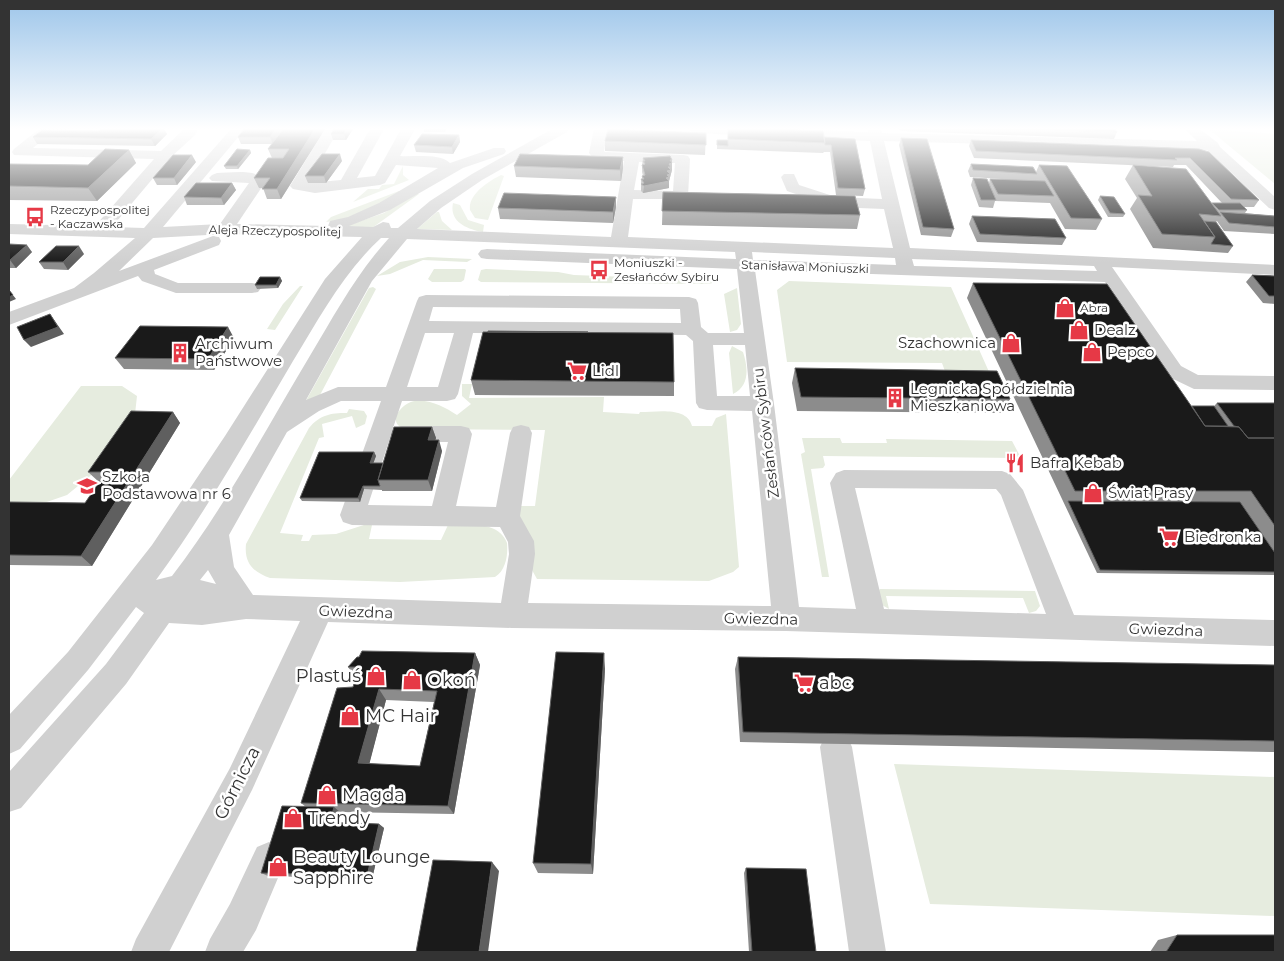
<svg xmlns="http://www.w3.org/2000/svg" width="1284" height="961" viewBox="0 0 1284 961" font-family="Montserrat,sans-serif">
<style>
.green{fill:#e6ecdf}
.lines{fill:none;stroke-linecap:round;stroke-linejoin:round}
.minor{fill:#d0d0d0;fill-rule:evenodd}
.wall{fill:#8c8c8c;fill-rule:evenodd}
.shaded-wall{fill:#5f5f5f}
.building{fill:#1a1a1a;stroke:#5f5f5f;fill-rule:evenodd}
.labels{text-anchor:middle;stroke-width:5;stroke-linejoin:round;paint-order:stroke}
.far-poi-label{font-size:12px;fill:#333;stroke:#fff;text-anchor:start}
.far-street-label{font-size:12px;fill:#333;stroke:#fff}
.poi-label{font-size:15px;fill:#333;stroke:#fff;text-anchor:start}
.street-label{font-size:15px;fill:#333;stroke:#fff}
.near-poi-label{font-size:18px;fill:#333;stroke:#fff;text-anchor:start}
.near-street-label{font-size:18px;fill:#333;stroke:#fff}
</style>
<rect width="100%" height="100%" fill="#fff"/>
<path class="green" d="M1211,129L1275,134V184L1210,130Z
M403,166V175L409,180L353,202L368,189H379L382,185L394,184Z
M501,175L504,176L488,220L475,218L470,210C468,194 489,181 501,175Z
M399,191L406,192L345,219L326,222L331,217Z
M416,194H419L372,228L346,226L384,213Z
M453,203L460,205L468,220L484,225L483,232C467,229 449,222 453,203Z
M437,212H439L442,221L452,230L417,229Z
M428,257L472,259L467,262L423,260L390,274L377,276L400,262Z
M434,269H465L466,270L464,280L461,282H432L428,279Z
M486,269L558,272L574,275L709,280L717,282L708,284L481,282L478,280L481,270Z
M789,281L951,287L990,374H946L942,363L787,362L777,290Z
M300,286H303L275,330L267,329L283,304Z
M373,287L376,289L320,395L303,406L369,288Z
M737,288L741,324L737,330L730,332L724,294Z
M732,346L743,352C748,367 750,386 733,394L729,353Z
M462,384H472L469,398L604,397L603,412L639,414L640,412C657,412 687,406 692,426H712L716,418L726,414L739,567L733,572L709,581L537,579L532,570L517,519L519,506H535L545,430L406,429C385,424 401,403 415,401C430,399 445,407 457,415L471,404L462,396Z
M81,386H122L137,396L135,414L95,472L67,495L41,504H9V480Z
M349,409L364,411L367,416L365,424L356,428L352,416L322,424L324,437L319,438L280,533L303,535L301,541H309L312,535L336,534L367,524L372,525L369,539L441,540L448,525C467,525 498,520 507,543C508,555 506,570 495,577L400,582L270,578C253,572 244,563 246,544L309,428C320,415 330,413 347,413Z
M802,438H840L842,443H887L886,439L1012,441L1021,458L823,456L825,465L823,468L811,469L829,577H822L801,454L805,452Z
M880,589L1035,591L1040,606L1036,611L1029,613L1023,598L886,596L889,609L882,605L877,592Z
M894,764L1275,777V916L930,904Z"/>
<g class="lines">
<path class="minor" d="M39,129H102L95,133L49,135L33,148L161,151L184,129H198L195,135L170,158L112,227L144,228L231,129H245L163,227L220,224L249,183L212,181L209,178L212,175L217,173C231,173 256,168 266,181L237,224L328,226L330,221L348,217L379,203L438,168L396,165L385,183L380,185L315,193L293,189L290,186L325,129H339L308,183L341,180L370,129H384L357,178L375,176L401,129H415L400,156C414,157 440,153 450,163L494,148H504L506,151L504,154L463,168L390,210L349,226L373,227L383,222L389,223L391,228H398L430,201L472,174L552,129H569L567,132L482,180L441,208L417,229L611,237L624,161C613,161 596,163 589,153L594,129H608L604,151L605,152L683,155L688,156L690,159L688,196L686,199H633L628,237L893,248L884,209L834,207L787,191L781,177L784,174H794L799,185L836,197L882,199L870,141L694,133L687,129H784L868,132L867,129H881L882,133L1197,141L1185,129H1200L1218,143L1220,147L1275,197V210L1269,208L1207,150L884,141L910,248L1275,265V275L1112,267L1181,366L1198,375L1275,376V390L1194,389L1167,376L1105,282L755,270L774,404L799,607L856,609L830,483L836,473L844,470L1002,471L1010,474L1023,490L1074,615L1275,620V646L786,631L512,628L328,622L252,790L169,952H131L136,939L230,768L300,621L246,619L202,625L169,623L126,684L21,808L9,812V772L106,664L144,613L136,607L88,670L20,749L9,754V715L68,652L152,545L225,436L325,279L362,237L225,234L153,238L119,271L213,236L219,237L221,241L219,245L154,270L155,274L178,283H252L258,284L261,288L258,292L252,293H176L142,281L138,276L9,325V312L74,288L94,273L135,238L9,234V224L95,226L154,159L14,155L12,152L14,149ZM639,162L675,163L673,191L634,190ZM381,238H389C357,273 335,314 311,354C266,429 225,507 172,576L156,580C206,512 250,434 293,361C320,317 343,273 381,238ZM407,239L735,252L736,259L487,249L481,250L478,254L481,258L487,259L737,269L744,333H708L701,327L698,303L696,299L689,297L426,295L419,297L417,301L386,387H338L306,400L372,281ZM752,252L895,258L896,265L753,260ZM912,259L1094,266L1097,271L914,266ZM433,307L680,309L681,323L429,321ZM425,333H454L438,387H407ZM473,333L686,335L693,341L696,403L699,408L707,410L752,411L771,606L528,603L535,554L534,541L520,516L532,433L529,427L521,425L513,427L510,433L496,507L456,506L472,434L469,428L461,426H402L394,428L392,431L402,401H447L455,399L458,394ZM713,345H745L750,396H717ZM341,401H381L340,515L343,522L352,525L500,527L508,542L509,554L501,603L253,595L234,567L229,535L287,432L319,411ZM391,435L394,440L402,442H448L432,506L368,505ZM855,488L996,489L1001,495L1046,614L884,609ZM208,570L216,584L200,580Z
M836,731L847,736L852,747L886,952H849L820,747L825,736Z
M269,842L281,847L286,859L256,930L243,952H205L210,939L230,904L257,847Z"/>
</g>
<path class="wall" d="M101,129H164L167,134L155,146L37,144L33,137L99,131Z
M325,129L281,199H267L263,188H259L254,178L272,158L268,149L272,144H241L238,137Z
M353,129L346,140H333L331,134Z
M424,129H447L445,132H424Z
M728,129L824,137L855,139L865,189L863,196L836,195L830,152H824L823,153L717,149V140H728Z
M898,129H1115L1117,132L1114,139L902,131Z
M706,133L705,155L605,151V141Z
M459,135L460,142L453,154L416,152L414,145Z
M901,138L954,229L951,237L921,235L899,145Z
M971,140L1199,149L1259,200L1254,207H1244L1247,210L1245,213L1275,216V234L1224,231L1217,221L1216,222L1233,246L1228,253L1153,248L1130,209L1137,198L1125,179L1133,165L1212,203H1222L1186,165H1174L1173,167L974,158L969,146Z
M129,150L136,163L97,201L9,200V164L88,165Z
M250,150L251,153L238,169H226L224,166Z
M623,157V168L621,181L516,177L514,166Z
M643,158L672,160V170L669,181V188L643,193L641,191V179H642V176H643L642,172V165Z
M342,161L326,183H308L305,176Z
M196,162L177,185H157L153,178Z
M971,164L1036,172L1039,165L1102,219L1096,230L1065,229L1050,203L995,201L993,208L979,207L971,185L973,178L989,183L990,179L1017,180L970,177L968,171Z
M232,183L236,190L224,205H187L184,197Z
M663,192L860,215L857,229L662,225Z
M1100,196L1125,214L1123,217H1108L1098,200Z
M616,197V207L613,223L500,219L498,208Z
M972,216L1066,238L1062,245L977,242L969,224Z
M9,244L32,252L16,268H9Z
M84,254L68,270L44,269L39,262Z
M1252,275L1275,276V304L1263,303L1246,282Z
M280,277L282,281L278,288L257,289L255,285Z
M973,283L1192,406H1214L1217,403H1275V575L1097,573L967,298Z
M488,332L674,382V396L475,395L471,380Z
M234,338L214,370L124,369L115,358Z
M795,368L1010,399L1003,413L797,411L792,383Z
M173,412L180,423L92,566L9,565V502L85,503L99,482L88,472Z
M432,427L436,438L435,440L442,451L432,491H382V490L364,489L360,502L302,501L300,498L374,452L376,456L373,463H383Z
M475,653L480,665L454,814L340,812L337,823L379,824L384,828L372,879L268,876L261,873L306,807L301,803L353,687L356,678L348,667ZM386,700L434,702L420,766L369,764Z
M738,657L1275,665V752L740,742L735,669Z
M605,669L593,874L538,873L533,863Z
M746,868L816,952H749L744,873Z
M1177,935L1275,952H1150L1158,940Z"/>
<path class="shaded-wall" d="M162,129H164L167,134L155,146L151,139Z
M276,129H284L273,144L270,137Z
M315,129H325L281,199L277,189Z
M347,129H353L346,140L344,134Z
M459,135L460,142L453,154L452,147Z
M129,150L136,163L97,201L88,188Z
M250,150L251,153L238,169L237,166Z
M340,154L342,161L326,183L324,176Z
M192,155L196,162L177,185L174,178Z
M623,157V168L621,181L620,170Z
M670,160H672V170L669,181V188L643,193L644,186Z
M232,183L236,190L224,205L221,198Z
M616,197V207L613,223V212Z
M27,245L32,252L16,268L10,260Z
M79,246L84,254L68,270L63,262Z
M280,277L282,281L278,288L276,285Z
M9,290L16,299L9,302Z
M50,314L64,334L31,347L24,340Z
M228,327L234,338L214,370L208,359Z
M173,412L180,423L92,566L81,556Z
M432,427L436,438L432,451L428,440Z
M439,440L442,451L432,491L428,480Z
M374,452L376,456L372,467L370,463Z
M363,486L364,489L360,502L358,498Z
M475,653L480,665L454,814L448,806Z
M604,653L605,669L593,874L591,864Z
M379,689L386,700L367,773L358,763Z
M334,807L340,812L336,827L330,822Z
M379,824L384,828L372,879L367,876Z
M492,862L499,871L488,952H479Z"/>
<path class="building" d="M101,129H162L151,139L33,137L42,130L99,131Z
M244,129H276L270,137H238Z
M283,129H315L277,189H262L270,178H254L268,158H283L289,149H268Z
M334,129H347L344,134H331Z
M608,129L706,133V145L605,141Z
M728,129H774L823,131L825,143L728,139Z
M1035,129H1115L1117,132Z
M422,134L459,135L452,147L414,145Z
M824,137L855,139L865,189L838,188L831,145H825Z
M901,138L927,139L954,229L923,227Z
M717,140H728V146L717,145Z
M971,140L1199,149L1209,152L1259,200L1231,199L1190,158H1175L1177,160L976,151Z
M105,149L129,150L88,188L9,186V164L88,165Z
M237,149L250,150L237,166H224Z
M322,154H340L324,176H305Z
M520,154L623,157L620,170L514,166Z
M173,155H192L174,178H153Z
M670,156L672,160H670L672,163L669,164L671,167H668L671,170L667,171L670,174L667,175L669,177L666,178L669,181L644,186L641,184L644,183L641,179H644L642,176L645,175L642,165L645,164L643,161H645L643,158Z
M971,164L1033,167L1037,174L973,170Z
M1039,165L1067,166L1102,219L1071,218Z
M1133,165L1186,169L1221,216L1199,214L1215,237L1162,234L1138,195L1152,196Z
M973,178L987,179L996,200H981Z
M990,179L1045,181L1054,196L998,194Z
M196,183H232L221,198L184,197Z
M663,192L855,196L860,215L662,211Z
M504,193L616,197L613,212L498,208Z
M1100,196L1114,197L1125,214L1110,213Z
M1212,203H1240L1247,210H1219Z
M1220,212L1275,216V227L1229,223Z
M972,216L1055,219L1066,238L980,234Z
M1204,221L1216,222L1233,246L1211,244L1215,237Z
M9,244L27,245L10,260H9Z
M56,246H79L63,262H39Z
M1252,275L1275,276V296H1269Z
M260,277H280L276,285H255Z
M973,283L1107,284L1205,426L1239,427L1248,438H1275V526L1251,491H1075Z
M9,290L13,295L9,297Z
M50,314L58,327L24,340L17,327Z
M140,326L228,327L208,359L115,358Z
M488,331L588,332H488Z
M483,332L673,333L674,382L471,380Z
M795,368L997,371L1010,399L801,397Z
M1217,403H1275V438H1248L1239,427L1234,426Z
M1192,406H1214L1228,426H1205Z
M131,411L173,412L81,556L9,555V502L85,503L106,472H88Z
M394,427H432L428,440H439L428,480H378Z
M319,452H374L370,463H383L378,480L380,486H363L358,498H300Z
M1068,501L1240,502L1275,553V572L1100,570Z
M362,651L475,653L448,806L301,803L337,688L353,687L359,667H348L357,657H359ZM379,689L437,691L420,766L358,763Z
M556,652L604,653L591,864L533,863Z
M738,657L1275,665V741L743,732Z
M282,806L334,807L330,822L379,824L367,876L261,873Z
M433,860L492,862L479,952H416Z
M746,868L806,869L816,952H752Z
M1177,935H1275V952H1166Z"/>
<linearGradient id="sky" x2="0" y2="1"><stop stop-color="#9ec6ea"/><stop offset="0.49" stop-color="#fff"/><stop offset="1" stop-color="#fff" stop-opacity="0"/></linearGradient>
<rect width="1284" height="263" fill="url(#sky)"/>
<defs>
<symbol id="bus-bare" viewBox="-9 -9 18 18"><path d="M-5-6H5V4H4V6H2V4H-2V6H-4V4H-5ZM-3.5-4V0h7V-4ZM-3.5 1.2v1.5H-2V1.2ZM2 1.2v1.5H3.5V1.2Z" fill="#e63946" stroke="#fff" stroke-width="2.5" paint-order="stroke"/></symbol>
<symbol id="shop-bare" viewBox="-9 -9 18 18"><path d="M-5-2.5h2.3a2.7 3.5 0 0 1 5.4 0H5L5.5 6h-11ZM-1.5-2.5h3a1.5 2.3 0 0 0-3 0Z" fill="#e63946" stroke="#fff" stroke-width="2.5" paint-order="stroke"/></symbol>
<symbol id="building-bare" viewBox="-9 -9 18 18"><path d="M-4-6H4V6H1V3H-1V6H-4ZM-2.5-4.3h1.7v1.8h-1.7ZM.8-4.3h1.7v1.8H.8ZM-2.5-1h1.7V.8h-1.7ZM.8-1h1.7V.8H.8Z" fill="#e63946" stroke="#fff" stroke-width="2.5" paint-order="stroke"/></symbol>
<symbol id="supermarket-bare" viewBox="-9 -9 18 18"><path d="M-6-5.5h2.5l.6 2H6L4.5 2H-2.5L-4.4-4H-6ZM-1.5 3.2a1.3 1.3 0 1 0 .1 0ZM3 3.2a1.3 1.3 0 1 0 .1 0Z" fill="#e63946" stroke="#fff" stroke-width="2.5" paint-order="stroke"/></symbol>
<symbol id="restaurant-bare" viewBox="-9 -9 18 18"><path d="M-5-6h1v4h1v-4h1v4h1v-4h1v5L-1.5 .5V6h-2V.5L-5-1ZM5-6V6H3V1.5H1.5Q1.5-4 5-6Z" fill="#e63946" stroke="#fff" stroke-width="2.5" paint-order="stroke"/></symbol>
<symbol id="school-bare" viewBox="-9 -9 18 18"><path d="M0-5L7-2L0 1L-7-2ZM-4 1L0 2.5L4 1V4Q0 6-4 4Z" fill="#e63946" stroke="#fff" stroke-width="2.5" paint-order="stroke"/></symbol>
</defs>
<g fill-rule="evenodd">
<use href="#bus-bare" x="21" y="203" width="28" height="28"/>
<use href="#bus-bare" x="585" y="256" width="28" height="28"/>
<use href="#shop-bare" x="1051" y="294" width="28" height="28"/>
<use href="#shop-bare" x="1065" y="316" width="28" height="28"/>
<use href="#shop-bare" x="997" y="329" width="28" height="28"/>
<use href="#shop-bare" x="1078" y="338" width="28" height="28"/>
<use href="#building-bare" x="166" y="339" width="28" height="28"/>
<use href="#supermarket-bare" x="563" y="357" width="28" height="28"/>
<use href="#building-bare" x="881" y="384" width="28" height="28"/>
<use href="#restaurant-bare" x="1001" y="449" width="28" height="28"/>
<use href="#school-bare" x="73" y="472" width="28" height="28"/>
<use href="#shop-bare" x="1079" y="479" width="28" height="28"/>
<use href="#supermarket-bare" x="1155" y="523" width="28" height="28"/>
<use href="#shop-bare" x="362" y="662" width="28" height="28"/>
<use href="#shop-bare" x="398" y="666" width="28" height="28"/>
<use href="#supermarket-bare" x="790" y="669" width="28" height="28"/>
<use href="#shop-bare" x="336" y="702" width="28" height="28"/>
<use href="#shop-bare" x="313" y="781" width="28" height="28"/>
<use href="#shop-bare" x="279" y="804" width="28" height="28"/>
<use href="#shop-bare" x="264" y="853" width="28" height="28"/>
</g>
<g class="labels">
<g class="far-poi-label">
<text x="50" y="214">Rzeczypospolitej<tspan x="50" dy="14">- Kaczawska</tspan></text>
<text x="614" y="267">Moniuszki -<tspan x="614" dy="14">Zesłańców Sybiru</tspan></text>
<text x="1080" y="312">Abra</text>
</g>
<g class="far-street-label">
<text transform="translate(275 231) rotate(1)" y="4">Aleja Rzeczypospolitej</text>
<text transform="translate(805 267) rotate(2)" y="4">Stanisława Moniuszki</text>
</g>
<g class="poi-label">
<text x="1094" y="335">Dealz</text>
<text x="996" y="348" text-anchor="end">Szachownica</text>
<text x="195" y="349">Archiwum<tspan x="195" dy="17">Państwowe</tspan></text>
<text x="1107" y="357">Pepco</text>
<text x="592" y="376">Lidl</text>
<text x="910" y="394">Legnicka Spółdzielnia<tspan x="910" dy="17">Mieszkaniowa</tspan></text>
<text x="1030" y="468">Bafra Kebab</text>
<text x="102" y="482">Szkoła<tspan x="102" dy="17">Podstawowa nr 6</tspan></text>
<text x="1108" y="498">Świat Prasy</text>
<text x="1184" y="542">Biedronka</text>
</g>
<g class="street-label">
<text transform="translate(766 433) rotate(-97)" y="5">Zesłańców Sybiru</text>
<text transform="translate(356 612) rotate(2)" y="5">Gwiezdna</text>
<text transform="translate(761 619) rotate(1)" y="5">Gwiezdna</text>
<text transform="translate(1166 630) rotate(2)" y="5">Gwiezdna</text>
</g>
<g class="near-poi-label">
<text x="361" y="682" text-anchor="end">Plastuś</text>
<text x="427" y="686">Okoń</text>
<text x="819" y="689">abc</text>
<text x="365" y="722">MC Hair</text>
<text x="342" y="801">Magda</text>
<text x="308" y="824">Trendy</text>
<text x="293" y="863">Beauty Lounge<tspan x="293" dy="21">Sapphire</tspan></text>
</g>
<g class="near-street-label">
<text transform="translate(237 783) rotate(-63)" y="6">Górnicza</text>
</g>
</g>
<rect width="1284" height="961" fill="none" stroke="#333333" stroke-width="20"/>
</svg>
